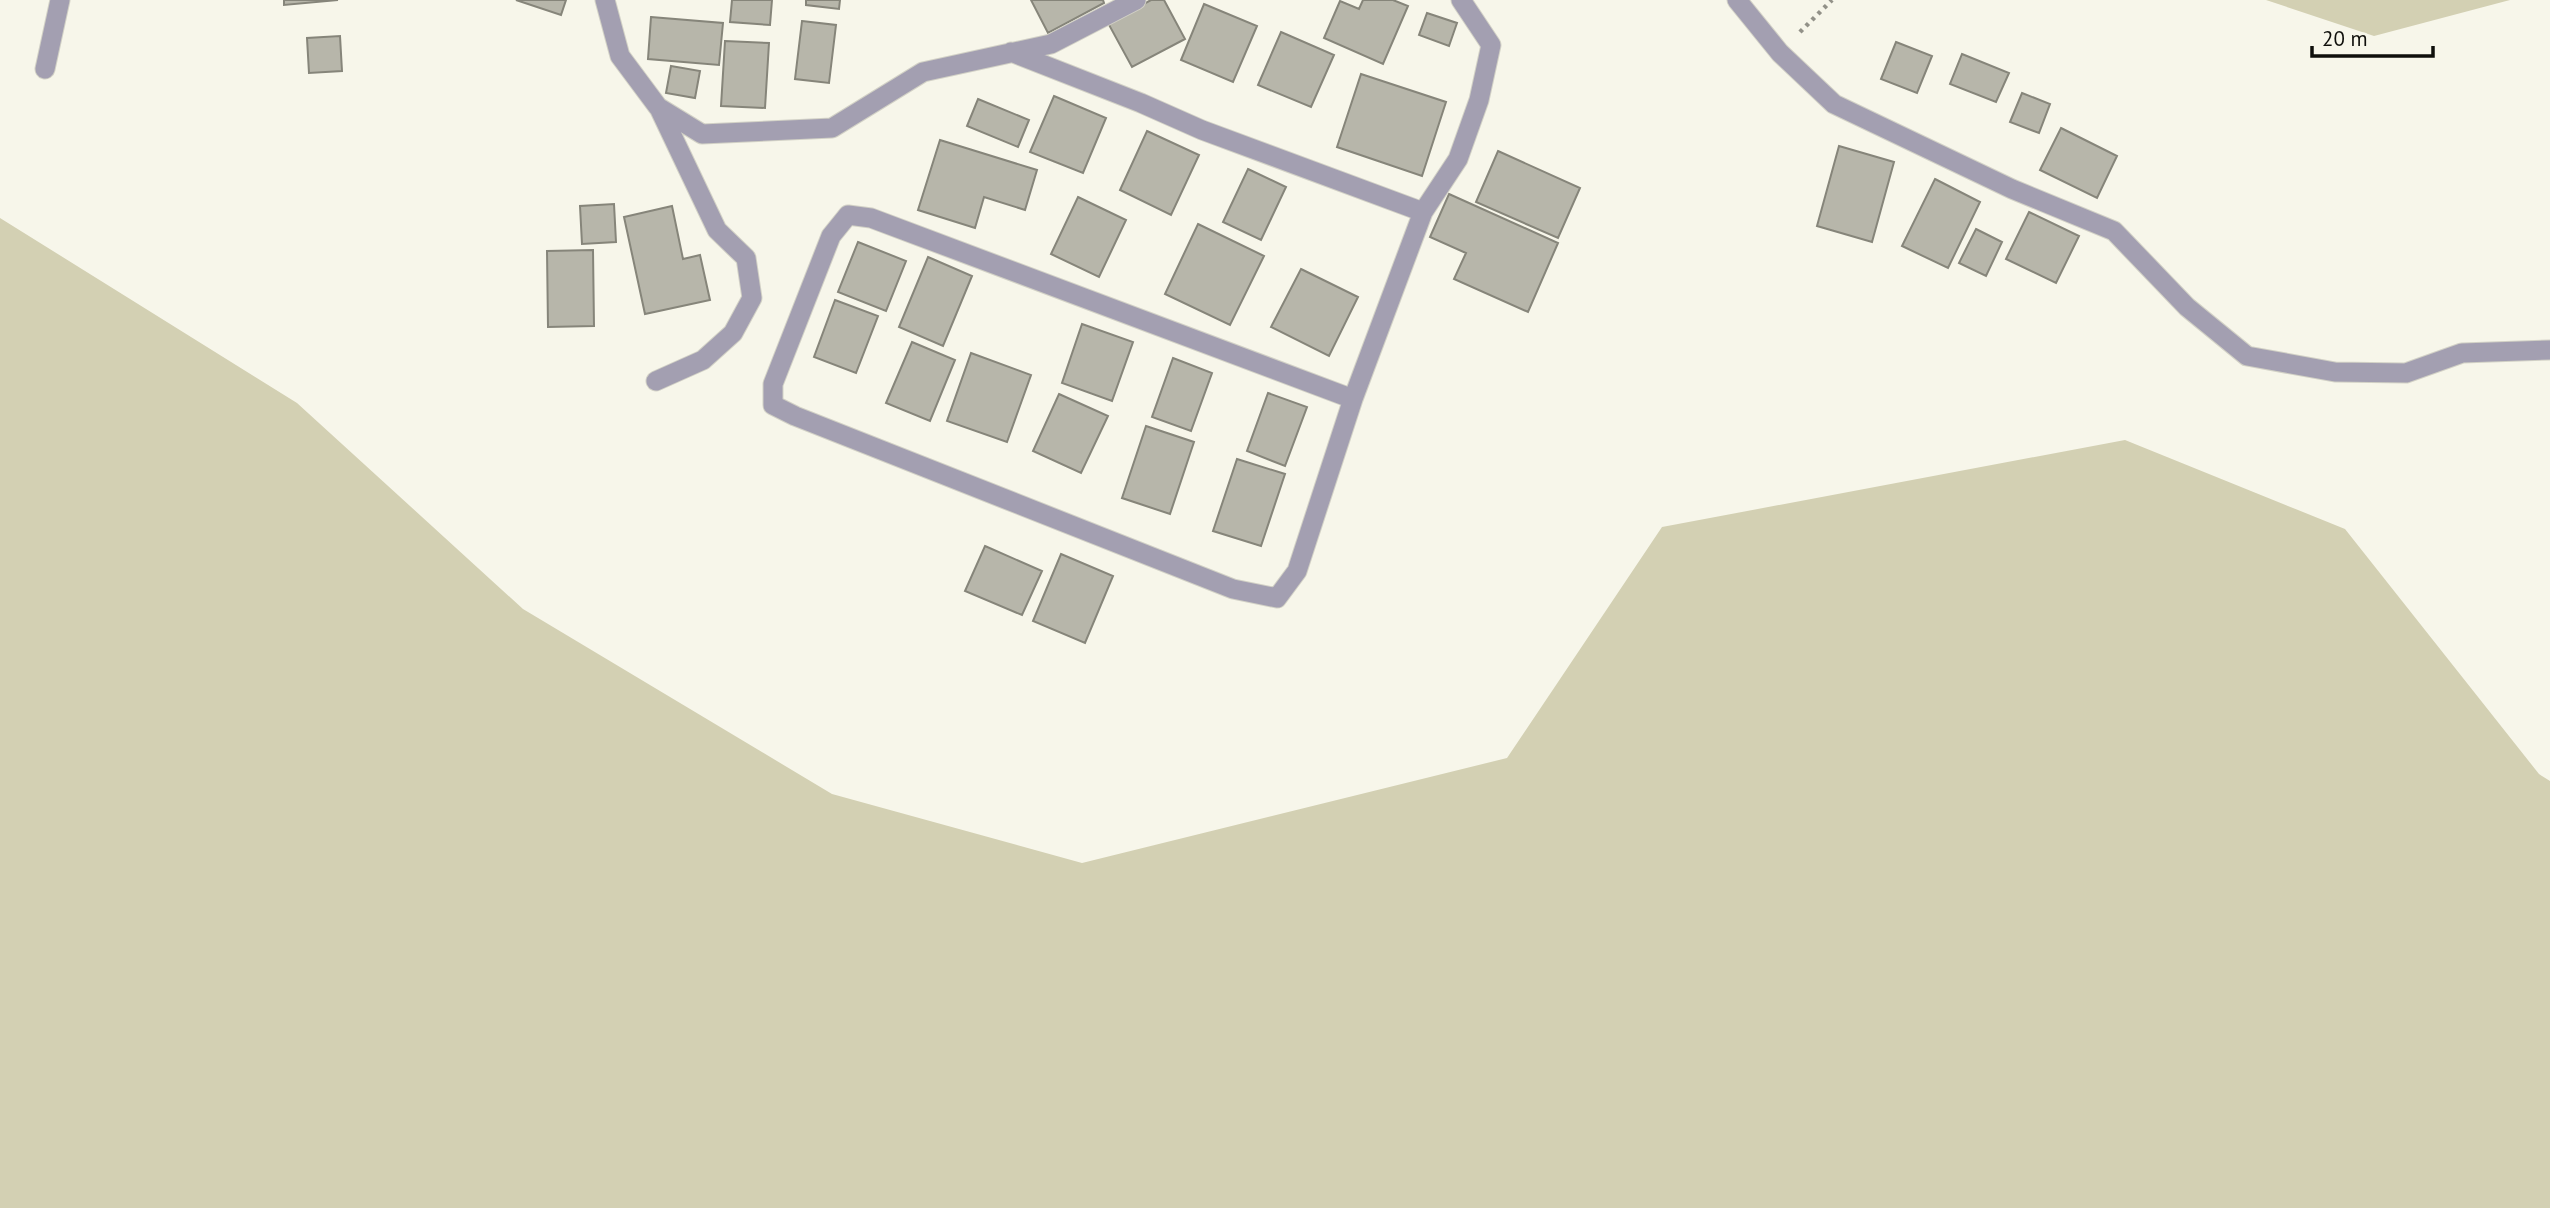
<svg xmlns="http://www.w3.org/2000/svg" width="2550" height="1208" viewBox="0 0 2550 1208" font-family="'PT Sans',sans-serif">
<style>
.green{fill:#d3d0b3}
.building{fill:#b7b6aa;stroke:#86857a;stroke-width:2}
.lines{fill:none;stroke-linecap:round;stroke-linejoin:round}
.minor-casing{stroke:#d2d1c6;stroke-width:21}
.path{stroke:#929188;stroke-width:4.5;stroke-dasharray:3.5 5;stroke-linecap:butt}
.minor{stroke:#a39fb1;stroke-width:19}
</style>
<rect width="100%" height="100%" fill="#f7f6ea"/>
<path class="green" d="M2266,0H2510L2374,36Z
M0,218L297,403L523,609L832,794L1082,863L1507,758L1662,527L2125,440L2345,529L2539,774L2550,781V1208H0Z"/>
<path class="building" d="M284,0H338L284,5Z
M516,0H566L561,15Z
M732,0H772L770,25L730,22Z
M806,0H840L839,9L806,5Z
M1031,0H1103L1104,3L1048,33Z
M1151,0H1164L1185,39L1132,67L1108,23Z
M1363,0H1393L1408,6L1383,64L1324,38L1340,1L1359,9Z
M1204,4L1257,26L1233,82L1181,60Z
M1427,13L1457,23L1449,46L1419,35Z
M651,17L723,23L719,65L648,59Z
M802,21L836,25L829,83L795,79Z
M1281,32L1334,55L1311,107L1258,85Z
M340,36L342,71L309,73L307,38Z
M725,41L769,43L765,108L721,106Z
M1896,42L1932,56L1917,93L1881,79Z
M1962,54L2009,73L1996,102L1950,84Z
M671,66L700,71L695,98L666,93Z
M1361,74L1446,102L1422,176L1337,147Z
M2022,93L2050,104L2039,133L2010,122Z
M1054,96L1106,118L1083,173L1030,152Z
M978,99L1029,120L1018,147L967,126Z
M2061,128L2117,156L2097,198L2040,170Z
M1147,131L1199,155L1171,215L1120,190Z
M940,140L1037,170L1025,210L984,197L975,228L918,210Z
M1839,146L1894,162L1872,242L1817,226Z
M1498,151L1580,188L1558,238L1476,202Z
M1248,169L1286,187L1261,240L1223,222Z
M1935,179L1980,202L1948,268L1902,246Z
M1449,194L1558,243L1528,312L1454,279L1466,253L1430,237Z
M1078,197L1126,220L1099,277L1051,254Z
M614,204L616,242L582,244L580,206Z
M672,206L683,259L700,255L710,300L645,314L624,217Z
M2029,212L2079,236L2056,283L2006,259Z
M1198,224L1264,256L1230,325L1165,294Z
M1976,229L2002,242L1986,276L1959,263Z
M858,242L906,261L886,311L838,292Z
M593,250L594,326L548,327L547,251Z
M928,257L972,276L943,346L899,327Z
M1301,269L1358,297L1329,356L1271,327Z
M835,300L878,316L856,373L814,357Z
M1082,324L1133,342L1112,401L1062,383Z
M912,342L955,360L930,421L886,403Z
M971,353L1031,375L1007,442L947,421Z
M1173,358L1212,373L1191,431L1152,417Z
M1268,393L1307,407L1285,466L1247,451Z
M1059,394L1108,416L1081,473L1033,451Z
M1146,426L1194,442L1170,514L1122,498Z
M1237,459L1285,474L1261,546L1213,531Z
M985,546L1042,571L1022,615L965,591Z
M1061,554L1113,576L1085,643L1033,621Z"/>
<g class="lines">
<defs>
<path id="minor" d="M605,0L620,56L658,107L702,134L832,128L923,72L1051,44L1136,0
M1737,0L1780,53L1834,104L2012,189L2114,231L2187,307L2247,356L2335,372L2406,373L2462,353L2550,350
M1011,52L1141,103L1202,130L1423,212
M45,69L60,0
M656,381L703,360L733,333L752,298L746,258L717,230L659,108
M1353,399L871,218L848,215L831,236L773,384V405L795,416L1233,589L1277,598L1297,571L1353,399L1423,212L1458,159L1479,100L1491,45L1461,0"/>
</defs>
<use href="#minor" class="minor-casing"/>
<path class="path" d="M1800,32L1832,0"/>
<use href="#minor" class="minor"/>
</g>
<path d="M2312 46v10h121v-10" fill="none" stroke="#0f0f0b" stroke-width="3.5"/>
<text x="2322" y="46" font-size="21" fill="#0f0f0b" stroke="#f7f6ea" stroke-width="5" paint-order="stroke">20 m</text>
</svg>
